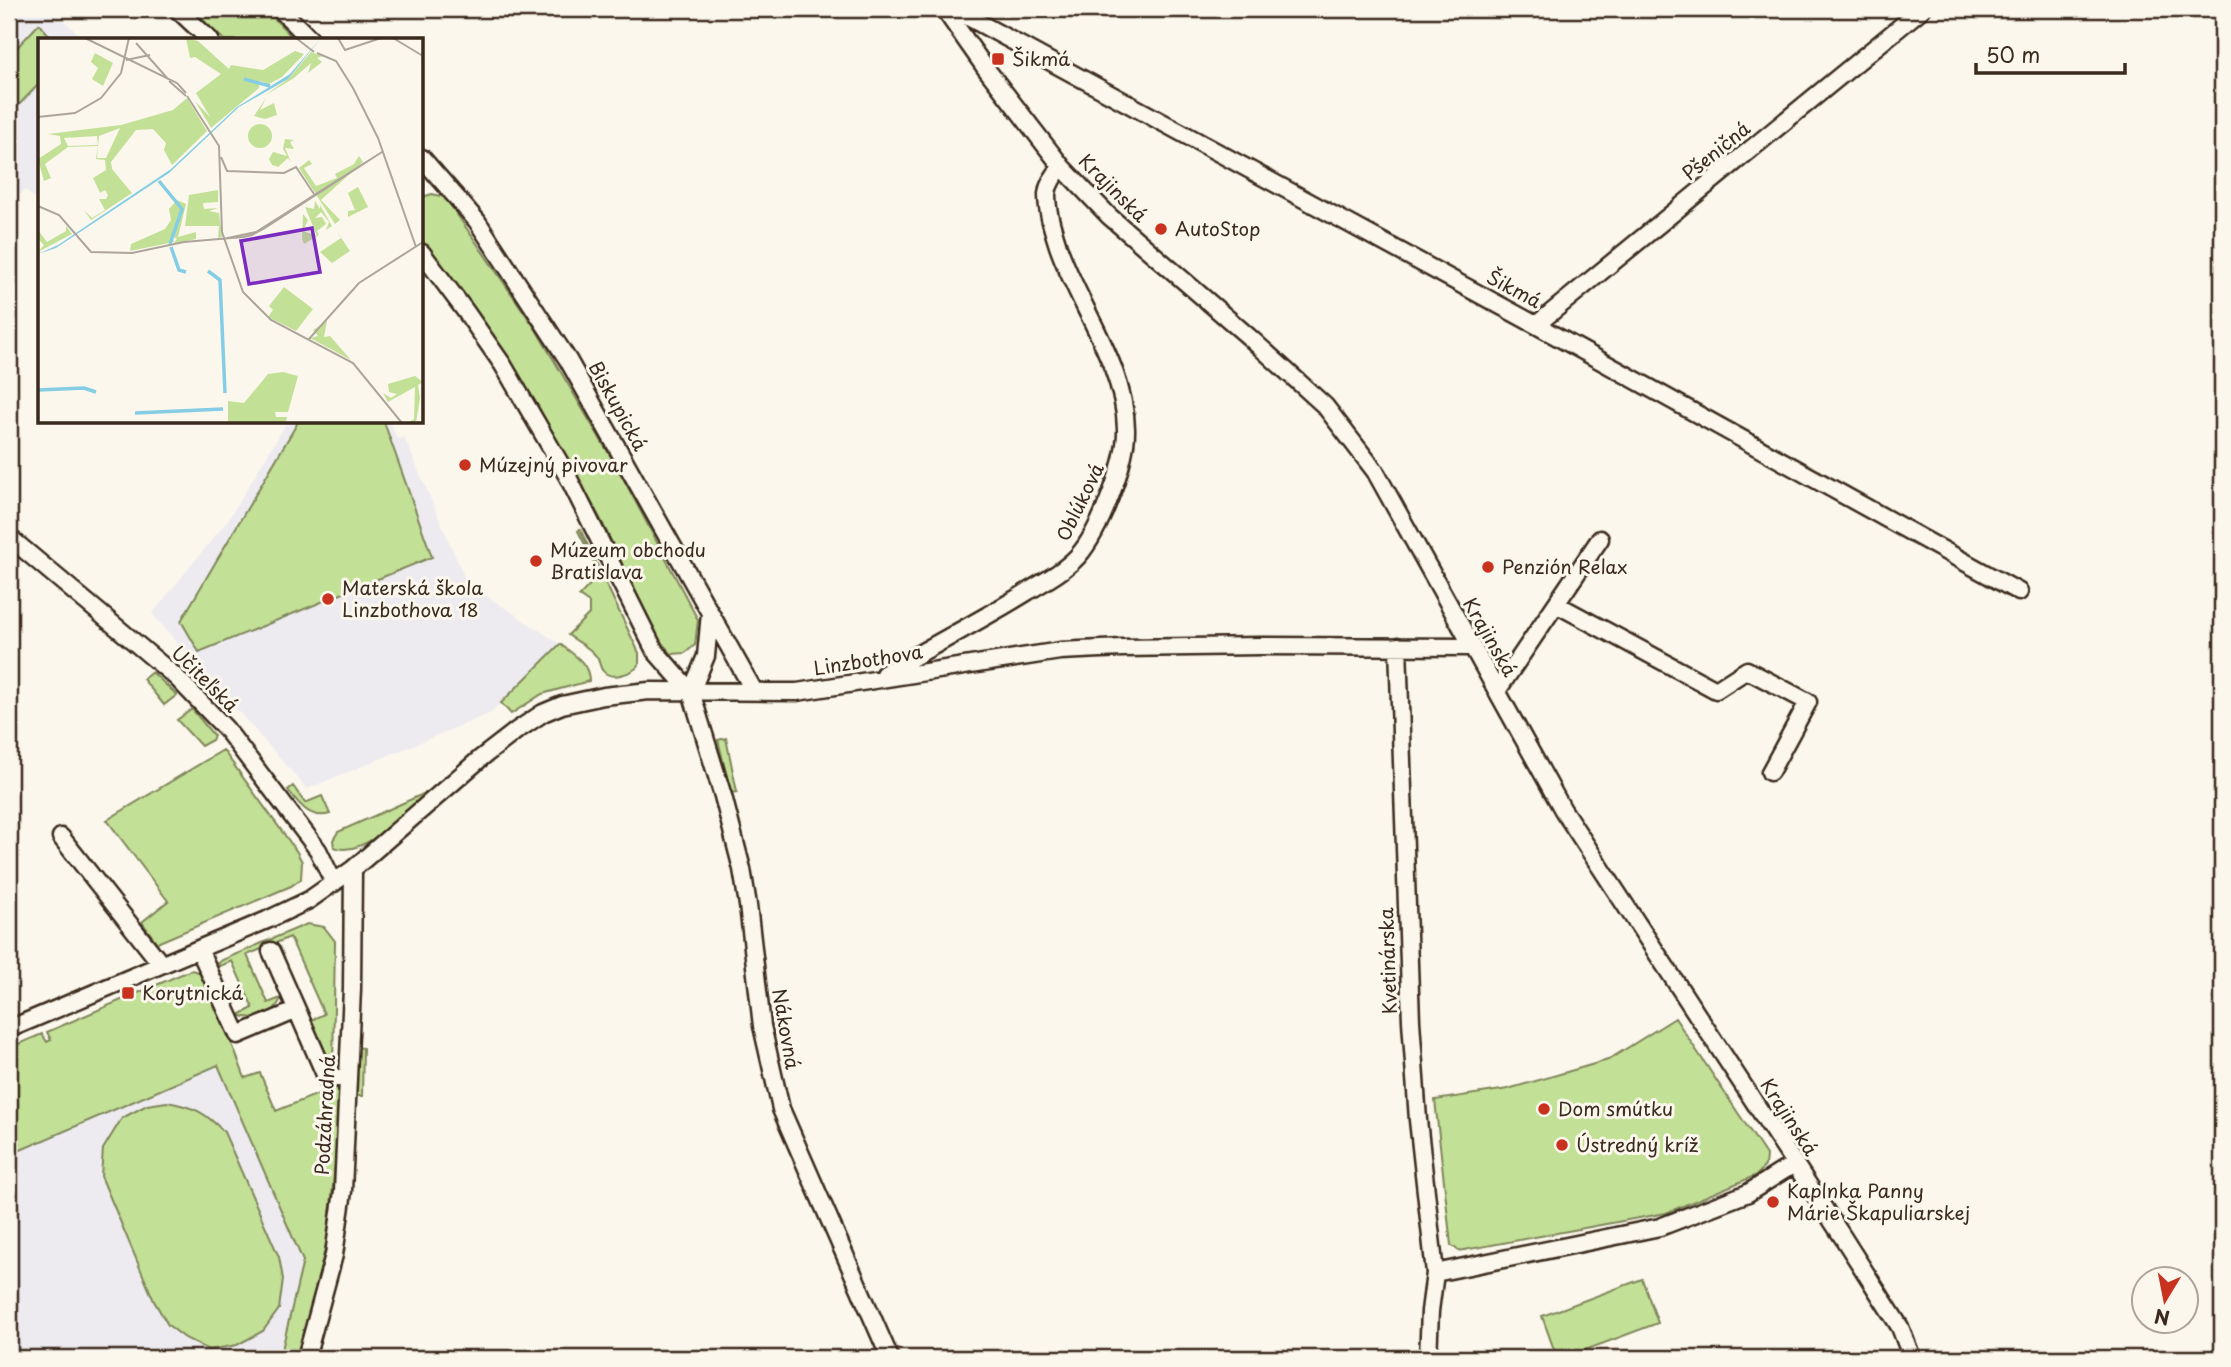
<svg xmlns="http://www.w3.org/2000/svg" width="2231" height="1367" viewBox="0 0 2231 1367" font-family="'Playpen Sans',sans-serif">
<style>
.built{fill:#edebf0}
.green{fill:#c3e097;stroke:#7f855a;stroke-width:2}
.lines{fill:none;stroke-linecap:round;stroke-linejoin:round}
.street-casing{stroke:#3b2a1e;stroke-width:21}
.street{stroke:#fbf7ec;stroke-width:16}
.poi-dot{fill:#c8321e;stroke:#fbf7ec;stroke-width:2.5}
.labels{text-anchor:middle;stroke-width:6;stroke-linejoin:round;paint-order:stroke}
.poi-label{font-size:19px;fill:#3b2a1e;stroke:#fbf7ec;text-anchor:start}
.street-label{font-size:19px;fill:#3b2a1e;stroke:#fbf7ec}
.inset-river{fill:none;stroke:#84cde5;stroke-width:3.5}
.inset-road{fill:none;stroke:#aea59a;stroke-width:2}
.view{fill:#7b2cbf;fill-opacity:0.15;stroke:#7b2cbf;stroke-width:3.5}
.inset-edge{fill:none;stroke:#3b2a1e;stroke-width:3.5}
</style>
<rect width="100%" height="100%" fill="#fbf7ec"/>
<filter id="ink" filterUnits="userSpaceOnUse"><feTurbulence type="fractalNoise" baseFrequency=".0143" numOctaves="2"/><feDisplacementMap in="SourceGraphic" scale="14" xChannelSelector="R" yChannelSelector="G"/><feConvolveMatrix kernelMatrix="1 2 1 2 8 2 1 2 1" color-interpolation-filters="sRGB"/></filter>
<g filter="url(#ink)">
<path class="built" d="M9,9H51L85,40H40V203L25,190L9,205Z
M287,422H390L397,439L404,437L467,583L560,644L491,713L307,789L152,614L228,520Z
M183,984L303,1261L280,1358H9V1057Z"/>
<path class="green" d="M191,9H265L295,40H224Z
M39,24L54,40H40V83L9,115V56Z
M432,194L445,197L535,328L622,476L698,620L695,645L685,653L672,654L658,639L601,520L538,406L469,301L422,240V197Z
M298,422H384L432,557L199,652L181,621Z
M580,529L639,653V665C633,673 611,681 603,671C599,667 600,660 596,656C590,647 576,641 568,635L589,614V603L579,596L600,574L578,531Z
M560,644C574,655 589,663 589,681L542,694L511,714L501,703Z
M152,672L177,695L164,705L143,679Z
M192,709L214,736L212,740L201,746L177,720Z
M726,738L737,792L731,793L718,740Z
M223,750L297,852L302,862L301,879L291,886L157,943L142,922L168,901L107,820Z
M293,786L305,803L322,796L330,814C310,820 299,804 288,790Z
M432,790C411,808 363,860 334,847L333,840L338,832Z
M307,924L324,927L335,941L333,1070L311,1020L324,1014L290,937L247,955L268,1003L281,998C275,1015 255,1022 239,1015L253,1008L232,961L218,967L220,961Z
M191,970L199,972L226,1028L245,1078L260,1073L276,1111L338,1086L340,1092C337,1141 334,1189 327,1238C320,1279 307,1318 296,1358H280L303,1261L218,1065L9,1155V1048L42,1034L47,1042L51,1040L47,1032Z
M1675,1018L1766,1155L1765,1166L1757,1175L1666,1213L1459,1251L1451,1245L1435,1100L1508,1089L1608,1060Z
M357,1047L363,1048L362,1096H356Z
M167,1102C194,1107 205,1112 224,1132L279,1257L283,1279L279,1309L263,1331L237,1345L209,1350L185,1338L168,1325L154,1301L101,1176L103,1149L122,1118L147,1105Z
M1642,1279L1658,1323L1564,1358H1557L1542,1316Z"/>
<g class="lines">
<defs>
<path id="street" d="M177,9L210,40
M280,9L311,40
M944,9L984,66L1062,167L1109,216L1249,337L1325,406L1375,471L1563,810L1842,1236L1900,1327L1912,1358
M959,12L1536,325L2019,592
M422,158L477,221L568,360L754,691
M422,253L466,312L503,365L568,477L655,651L691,692L723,796L742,869L748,905L762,1026L781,1109L890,1358
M1536,325L1922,9
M9,537L176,677L226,729L318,850L334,883
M1556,604L1716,690L1747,670L1808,702L1770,772
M1398,646L1411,1021L1418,1120L1435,1273L1430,1311L1428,1358
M884,674C931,646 980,621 1027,592C1045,581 1064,571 1078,556C1100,531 1127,461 1126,429C1125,365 1078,305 1058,246C1053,230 1047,212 1047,194C1048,183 1054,175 1062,167
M1497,691L1600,539
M691,692L706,656L710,613
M61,837L161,964
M199,949L238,1035L297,1010L271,951
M297,1010L327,1079L348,1077
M9,1029L267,920L309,900L353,869L481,758L516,731L543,713L562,705L604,696L649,691L797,692L1060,651L1122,648L1260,646L1471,647
M1435,1273L1660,1227L1748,1193L1794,1164
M306,1358L334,1255L343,1191L352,989L353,869"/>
</defs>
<use href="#street" class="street-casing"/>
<use href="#street" class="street"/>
</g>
</g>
<g class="poi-dot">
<rect x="991" y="52" width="14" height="14" rx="3.5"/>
<circle cx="1161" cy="229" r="7"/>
<circle cx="465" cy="465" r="7"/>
<circle cx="536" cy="561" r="7"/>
<circle cx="1488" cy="567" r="7"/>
<circle cx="328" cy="599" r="7"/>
<rect x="121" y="986" width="14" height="14" rx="3.5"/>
<circle cx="1544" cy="1109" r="7"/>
<circle cx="1562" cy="1145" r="7"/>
<circle cx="1773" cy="1202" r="7"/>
</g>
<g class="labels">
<g class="poi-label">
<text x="1012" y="66">Šikmá</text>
<text x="1175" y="236">AutoStop</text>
<text x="479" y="472">Múzejný pivovar</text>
<text x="550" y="557">Múzeum obchodu<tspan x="550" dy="22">Bratislava</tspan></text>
<text x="1502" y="574">Penzión Relax</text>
<text x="342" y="595">Materská škola<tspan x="342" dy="22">Linzbothova 18</tspan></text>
<text x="142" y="1000">Korytnická</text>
<text x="1558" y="1116">Dom smútku</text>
<text x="1576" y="1152">Ústredný kríž</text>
<text x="1787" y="1198">Kaplnka Panny<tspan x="1787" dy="22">Márie Škapuliarskej</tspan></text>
</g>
<g class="street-label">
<text transform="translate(1716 151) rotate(-39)" y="7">Pšeničná</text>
<text transform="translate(1113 188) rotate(45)" y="7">Krajinská</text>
<text transform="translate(1514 289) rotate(28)" y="7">Šikmá</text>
<text transform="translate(618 406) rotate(61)" y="7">Biskupická</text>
<text transform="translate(1080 502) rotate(-64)" y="7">Oblúková</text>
<text transform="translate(1490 637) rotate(60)" y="7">Krajinská</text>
<text transform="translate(868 660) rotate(-9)" y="7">Linzbothova</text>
<text transform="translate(205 679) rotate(45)" y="7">Učiteľská</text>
<text transform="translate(1388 961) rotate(-92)" y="7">Kvetinárska</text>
<text transform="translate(786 1029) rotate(80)" y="7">Nákovná</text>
<text transform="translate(325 1115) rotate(-87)" y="7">Podzáhradná</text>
<text transform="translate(1789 1117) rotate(57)" y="7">Krajinská</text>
</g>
</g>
<g transform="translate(38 38)">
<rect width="385" height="385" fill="#fbf7ec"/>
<path d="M148,0L160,3L191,31L193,27L225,32L257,13L266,16L244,39L231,46L222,43L221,50L173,90L157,63L172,79L158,55L183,36L157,19L152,20ZM273,14L285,18L279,20L284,24L270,35L273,25L256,40L226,58L250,41ZM57,15L75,25L65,48L54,41L60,30L53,24ZM149,60L169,93L134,127L126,112L128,105L115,91L98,92L73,124L74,131L94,155L53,182L46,172L54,180L67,172L61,161H68L70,157L67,152L62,155L55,140L68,132L67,122L58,121L60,108L30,109L7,126L13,140L6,143L0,121L23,106L22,98L10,96L83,87L135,72ZM82,90L68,120H59L61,98ZM59,98L60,107L30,108L26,100ZM228,60L222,72L236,65L239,77L227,81L216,78ZM210 98a12 12 0 1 1 24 0a12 12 0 1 1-24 0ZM247,101L256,102L252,104L256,111L247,110L253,124L250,120L240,129L234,127L231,121L235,114L249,118L245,111ZM321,118L325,124L283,162L302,182L297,186L261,130L271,122L274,126L266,130L278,148L299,140L297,136L316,126ZM320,149L330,169L310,179V173L317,172L310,155ZM180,152V164L165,165L166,171L180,170L171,173L181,175L184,199L180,200L181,188H147L151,157ZM139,162L148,166L140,199L158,194V201L135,206L139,201L134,198L136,204L92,213L93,206L127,191L133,182L131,171ZM277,163L282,171V167L294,188L288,192L291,184L283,174L277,180L284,179L288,186L279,193L281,197L266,206L264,201L265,176L270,182L265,193L279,198L267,169L276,171ZM28,188L34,196L0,214L6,207L0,201V192L9,204L28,193ZM296,189L312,213L294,225L282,214L303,200ZM246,249L275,271L258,293L230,279L235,272L231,268ZM289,283L286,299L292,298L313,322L272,300L280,298L275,292ZM245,334L260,338L250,374H237L238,379H249L248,385H190V363L206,365L230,336ZM377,338L385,344L380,347L382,360L378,385H370L376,381L377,349L350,364L345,355L353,360L359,356L351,354L350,346Z" fill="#c3e097" fill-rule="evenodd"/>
<path d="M283,0L250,41L201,69L131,135L18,210L0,216L20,207L133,131L199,69L252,36Z" fill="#84cde5"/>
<path class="inset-river" d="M206,41L232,48M121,143L144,171L132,206M133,209L141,232L148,234M170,233L182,242L187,355M0,352L46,350L58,354M97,375L185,371"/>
<path class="inset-road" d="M47,0L139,45L148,55M258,0L276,14M300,0L307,12L343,0M355,0L385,18M98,5L130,41M279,15L298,23L315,50L340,100L378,209M88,22L112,17M131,43L148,58M149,58L181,108L184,194L205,254L233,282L315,325L364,385M0,79L37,75L63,60L83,35L91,0M183,119L189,133L246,135L258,129L276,156M0,168L21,177L53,214L94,215L146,204L205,199L214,197L227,190L344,114L218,194L185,201M271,301L321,245L385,204"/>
<path class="view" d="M274,190L282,234L211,246L203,203Z"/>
<rect width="385" height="385" class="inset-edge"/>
</g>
<rect width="2231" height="1367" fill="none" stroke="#fbf7ec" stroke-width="35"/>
<rect x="18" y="18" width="2196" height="1332" fill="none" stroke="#3b2a1e" stroke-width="2.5" filter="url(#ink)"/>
<g transform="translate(2165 1300) rotate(190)"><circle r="33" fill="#fbf7ec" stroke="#aea59a" stroke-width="2"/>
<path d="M0-5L12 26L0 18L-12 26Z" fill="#c8321e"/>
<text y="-10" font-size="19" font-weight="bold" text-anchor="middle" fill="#3b2a1e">N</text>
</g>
<path d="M1976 63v10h149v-10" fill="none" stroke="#3b2a1e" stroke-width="3.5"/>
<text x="1986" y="63" font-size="21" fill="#3b2a1e" stroke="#fbf7ec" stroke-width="5" paint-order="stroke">50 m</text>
</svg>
